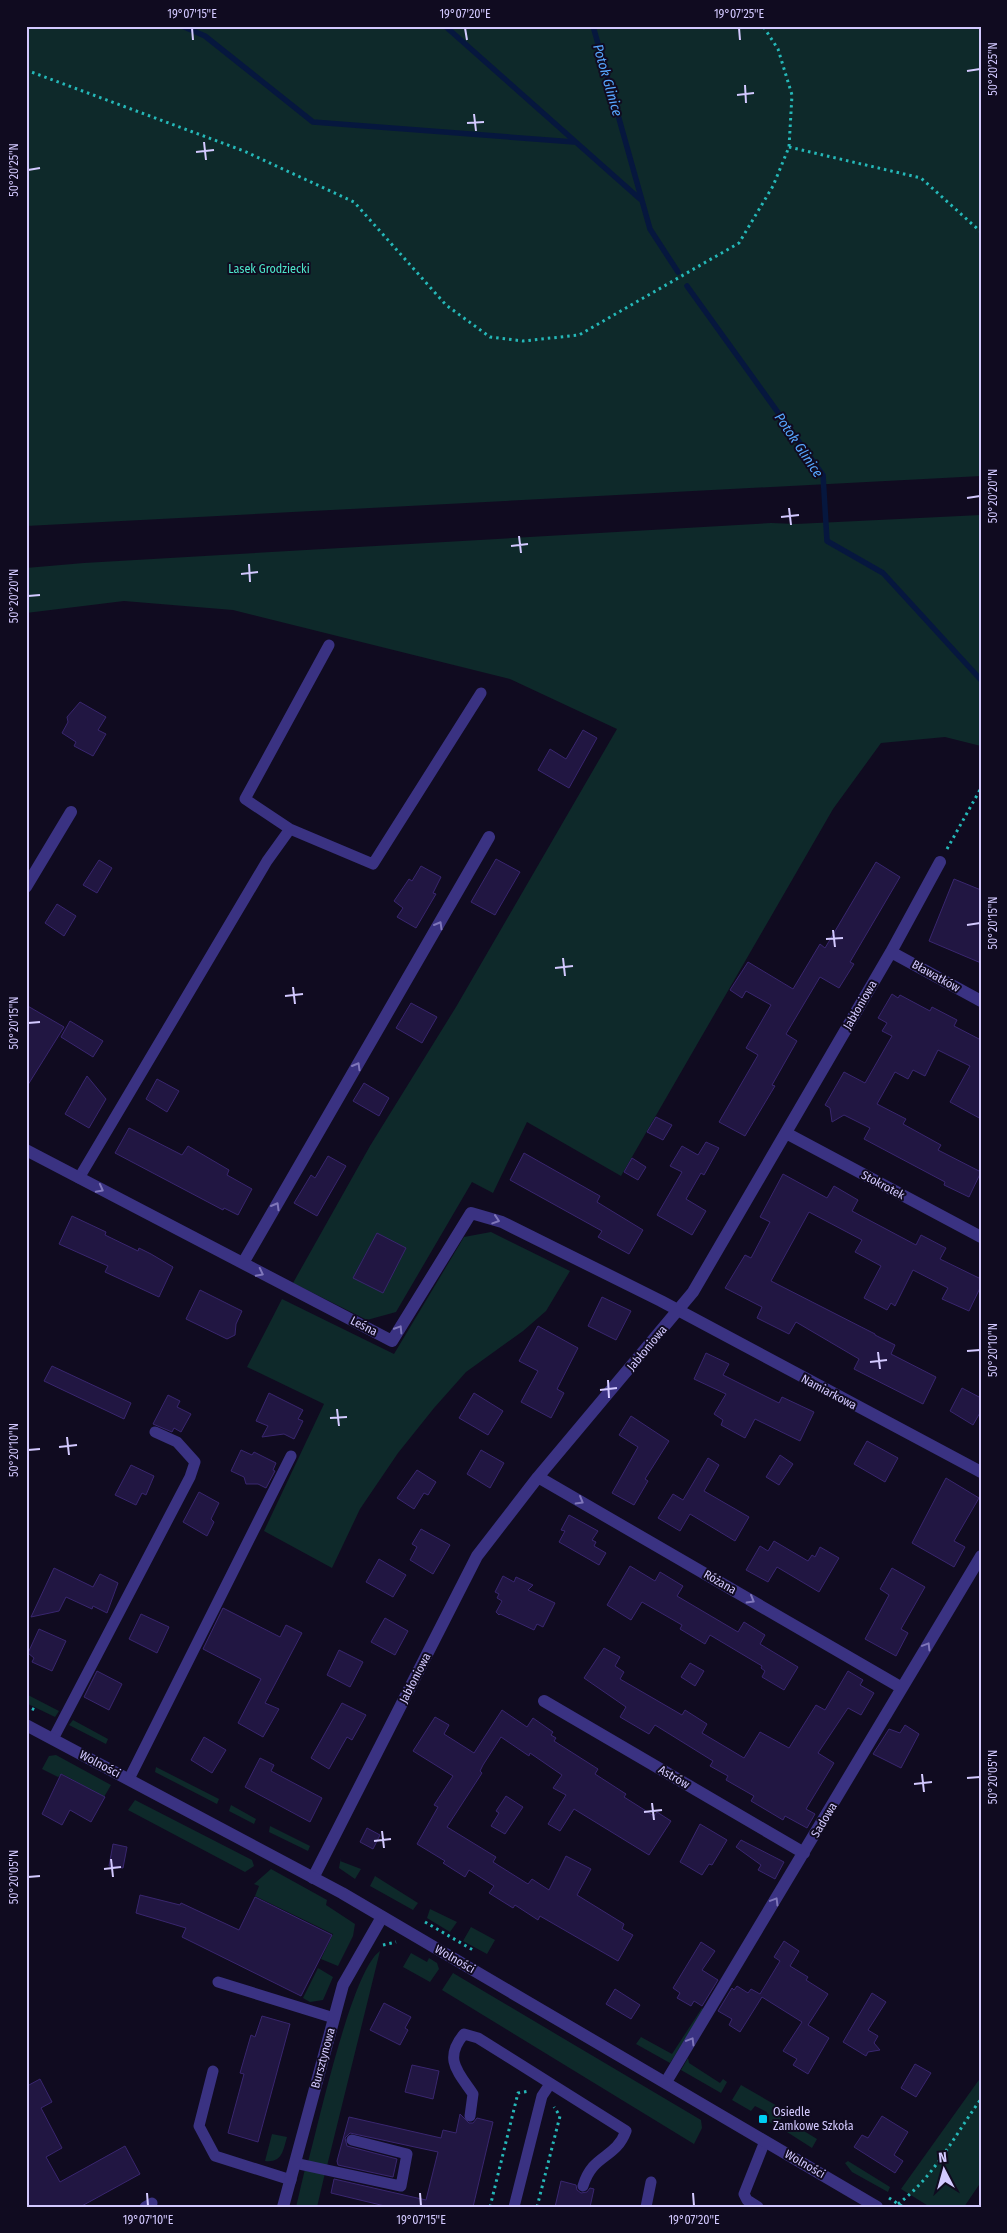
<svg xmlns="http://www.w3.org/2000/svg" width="1007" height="2233" viewBox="0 0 1007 2233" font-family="'Fira Sans Condensed',sans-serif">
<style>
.green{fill:#0e292a}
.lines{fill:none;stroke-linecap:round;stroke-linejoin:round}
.stream{stroke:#06173e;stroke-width:5.5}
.building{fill:#211642;stroke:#39266f}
.path{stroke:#25b8b8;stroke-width:3;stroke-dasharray:2.5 4;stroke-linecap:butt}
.service{stroke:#3a3282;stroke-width:11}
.minor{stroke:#3a3282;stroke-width:12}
.tertiary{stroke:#3a3282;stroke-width:12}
.oneway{stroke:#7f76ba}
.ticks{fill:none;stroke:#d3c9ff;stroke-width:2}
.poi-dot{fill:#00cdf4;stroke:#100b20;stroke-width:2}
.labels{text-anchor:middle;stroke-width:4;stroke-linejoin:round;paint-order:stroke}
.park-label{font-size:12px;fill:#4ee7ca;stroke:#100b20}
.street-label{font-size:12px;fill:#d3c9ff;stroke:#100b20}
.poi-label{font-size:12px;fill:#d3c9ff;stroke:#100b20;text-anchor:start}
.water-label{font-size:14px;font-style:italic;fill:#57a7ff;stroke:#100b20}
.neatline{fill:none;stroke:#d3c9ff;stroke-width:2}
.ticks-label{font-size:12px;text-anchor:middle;fill:#d3c9ff}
</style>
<rect width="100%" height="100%" fill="#100b20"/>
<path class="green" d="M26,26H981V476L26,526Z
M981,515V746L945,737L881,743L833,809L621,1176L527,1122L493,1193L472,1182L396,1312L367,1320L293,1283L370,1146L456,1007L617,729L510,679L233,610L124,601L26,613V568L84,563L771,523L796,524Z
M491,1232L570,1271L546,1311L523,1331L466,1372L434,1408L398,1453L360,1509L332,1568L264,1531L324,1404L247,1367L282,1299L394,1354L464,1237Z
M26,1694L59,1711L55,1717L26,1703Z
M73,1720L108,1739L106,1744L69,1725Z
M56,1755L111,1785L104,1797L62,1774L58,1777L42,1769L49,1756Z
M156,1767L219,1799L217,1804L155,1772Z
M135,1800L252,1860L254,1866L245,1872L128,1810Z
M231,1805L256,1819L254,1824L229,1811Z
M270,1826L310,1846L308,1851L269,1832Z
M341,1857L340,1861L361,1869L355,1879L339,1868Z
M271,1869L327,1900L326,1905L355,1924L353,1936L338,1966L321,1959L333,1934L255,1896L259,1886L254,1884Z
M375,1876L418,1903L413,1910L370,1886Z
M430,1909L457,1922L450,1932L427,1918Z
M471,1927L495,1940L487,1954L463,1941Z
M380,1951L327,2166L308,2162C319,2122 352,1970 380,1951Z
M411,1953L427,1962L429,1958L437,1963L439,1969L430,1982L403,1967Z
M318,1968L333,1977L323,2000L310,2002L303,1998Z
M453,1973L701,2120L702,2128L694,2144L442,1990Z
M702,2008L704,2010L670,2063L636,2044L641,2037L672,2054Z
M688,2058L689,2063L720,2083L723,2079L727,2082L721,2093L681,2070Z
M981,2077V2182L964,2207H930L901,2189Z
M741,2085L786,2111L776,2126L765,2119L767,2112L755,2106L751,2111L732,2100Z
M795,2117L797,2119L794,2125L817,2139L812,2148L787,2132Z
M272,2134L287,2137C283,2151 282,2163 265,2161Z
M848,2161L890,2187L888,2192L852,2172L845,2163Z
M305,2169L325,2173L317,2207H296Z"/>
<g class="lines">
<path class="stream" d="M182,26L205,36L313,122L574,142
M445,26L640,199
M593,26L650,229L678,272
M687,286L823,475L827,541L883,573L981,680"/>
</g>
<path class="building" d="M80,702L106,717L98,730L106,734L93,756L74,746L76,742L62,733L68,722L67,717Z
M583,730L597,738L569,788L538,770L550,749L566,759Z
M496,859L520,872L495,915L471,902Z
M99,860L112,868L97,893L83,885Z
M876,862L900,877L850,962L854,964L839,988L820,977L786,1034L797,1041L772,1085L775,1086L745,1136L719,1122L758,1055L746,1048L771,1005L746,991L742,998L730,990L748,962L793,989L820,944L825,948Z
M421,866L441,877L433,893L436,894L416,928L397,917L403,908L394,901L409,879L412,881Z
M954,879L981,890V963L929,941Z
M57,904L76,916L64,936L45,923Z
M892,994L898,998L900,995L930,1011L932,1007L957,1020L954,1026L981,1040V1119L950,1102L970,1066L938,1050L925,1076L913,1070L908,1079L895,1072L877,1104L906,1119L903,1124L941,1145L938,1150L981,1172L969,1197L944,1185L945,1182L864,1139L870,1128L844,1115L832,1122L830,1108L825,1105L844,1072L865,1083L892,1036L882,1031L887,1023L878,1018Z
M411,1003L437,1017L422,1043L396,1028Z
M26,1005L64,1027L26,1088Z
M70,1021L103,1041L93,1057L61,1037Z
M87,1076L106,1099L89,1128L65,1114Z
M157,1079L179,1091L167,1112L146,1099Z
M364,1083L389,1098L379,1116L353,1101Z
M656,1117L672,1125L663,1140L647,1132Z
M129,1128L182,1155L188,1146L229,1170L227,1175L252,1189L238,1215L224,1208L223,1210L115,1153Z
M706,1142L719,1148L704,1175L701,1173L686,1199L706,1211L692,1235L657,1215L682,1172L670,1166L682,1146L698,1155Z
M524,1153L600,1196L597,1202L643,1230L629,1254L598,1237L602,1231L510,1180Z
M328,1156L346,1166L317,1216L294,1203L311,1175L315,1178Z
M632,1158L646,1167L638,1180L624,1172Z
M783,1174L827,1198L834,1186L858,1200L852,1211L916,1245L921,1235L946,1248L940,1259L981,1279V1286L969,1311L942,1299L948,1288L913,1270L895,1306L891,1303L887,1310L864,1298L881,1266L855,1252L862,1240L809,1212L771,1281L875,1334V1335L895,1345L891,1354L936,1377L923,1404L854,1369L859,1359L796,1322L789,1334L757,1318L762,1307L725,1288L745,1255L751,1258L770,1222L760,1217Z
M72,1216L106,1232L105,1235L138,1251L139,1248L151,1254L173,1267L159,1297L105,1272L108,1266L59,1244Z
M377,1233L406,1248L383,1293L353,1278Z
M200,1290L242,1311L236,1324L235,1335L227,1339L186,1319Z
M602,1297L631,1311L616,1340L588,1326Z
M538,1326L578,1348L557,1389L564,1393L551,1418L521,1402L538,1371L519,1361Z
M706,1353L729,1364L723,1375L779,1403L782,1397L814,1412L800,1441L755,1419L745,1438L721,1425L723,1420L714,1414L726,1394L694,1379Z
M52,1366L131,1403L124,1419L44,1381Z
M962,1388L981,1398V1411L973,1425L950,1411Z
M269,1393L303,1410L298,1419L303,1421L294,1439L284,1434L262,1437L268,1426L256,1421Z
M474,1393L503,1411L488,1435L459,1418Z
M168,1395L180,1401L177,1407L191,1414L181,1432L174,1428L172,1432L153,1424Z
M631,1416L669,1441L645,1479L648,1481L634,1505L612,1493L638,1447L619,1435Z
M867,1441L898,1458L885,1482L854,1464Z
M241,1450L252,1455L254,1452L276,1463L273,1470L275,1471L266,1488L258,1484H246L244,1477L231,1471Z
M481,1450L504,1463L490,1488L467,1474Z
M780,1455L793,1464L779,1485L766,1477Z
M708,1458L719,1465L704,1491L749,1517L735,1541L690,1514L680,1531L658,1518L673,1494L683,1500Z
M131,1465L154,1476L146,1495L142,1493L136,1505L115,1495Z
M417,1470L436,1482L428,1495L424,1493L414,1509L397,1498Z
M946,1478L979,1498L954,1541L965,1547L954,1567L912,1543Z
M199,1492L219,1503L211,1519L214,1522L207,1536L183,1522Z
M569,1515L598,1531L592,1540L596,1542L594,1546L606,1553L599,1565L559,1542L565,1531L561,1530Z
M421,1529L450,1545L433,1574L410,1560L417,1547L412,1544Z
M774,1541L808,1561L812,1555L815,1557L820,1547L839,1558L819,1592L777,1567L768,1582L746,1570L760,1546L768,1551Z
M379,1559L406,1575L393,1597L366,1582Z
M630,1566L655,1581L660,1572L683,1586L677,1596L738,1632L744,1622L765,1635L760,1644L798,1667L784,1690L762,1677L765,1671L761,1668L762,1666L710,1635L705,1644L680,1629L682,1625L642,1602L631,1620L607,1605Z
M54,1568L93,1587L100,1574L118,1583L107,1613L93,1606L92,1609L66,1597L59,1611L31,1617Z
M892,1568L925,1587L901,1629L908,1633L896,1656L865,1639L889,1595L880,1589Z
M503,1576L514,1582L516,1577L533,1585L528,1590L555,1603L543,1627L537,1624L534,1630L500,1614L499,1615L496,1612L502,1601L497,1598L499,1594L495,1592Z
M223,1608L280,1637L286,1625L302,1633L265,1703L279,1709L263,1737L238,1723L261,1679L203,1649Z
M141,1614L169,1627L157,1653L129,1639Z
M385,1618L408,1631L395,1655L371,1642Z
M39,1629L66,1641L52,1671L32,1662L34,1658L28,1653Z
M604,1648L620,1657L615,1666L624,1672L620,1679L682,1715L685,1710L707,1724L702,1733L744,1758L760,1732L789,1748L816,1705L825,1710L848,1671L863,1680L860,1685L874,1693L861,1715L848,1708L818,1753L834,1763L806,1809L815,1814L807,1828L785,1816L783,1820L751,1801L754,1796L726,1780L728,1776L710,1766L713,1761L655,1725L649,1734L620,1717L626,1707L584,1678Z
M339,1650L363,1662L350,1687L327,1675Z
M690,1663L704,1671L695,1686L681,1677Z
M97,1671L122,1684L109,1710L84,1697Z
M342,1703L366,1715L352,1740L347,1737L329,1769L311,1758Z
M502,1710L527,1727L533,1718L553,1732L551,1735L556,1738L554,1741L598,1769L595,1774L626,1794L624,1797L654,1816L657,1812L671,1821L649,1855L574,1809L560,1831L548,1824L566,1795L553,1788L562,1775L530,1753L529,1756L501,1737L483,1765L480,1771L482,1773L447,1827L496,1857L493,1862L528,1884L532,1879L549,1890L566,1856L591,1869L577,1895L624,1924L622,1929L633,1935L618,1961L540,1916L538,1920L515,1905L513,1908L489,1893L494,1886L469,1870L465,1877L443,1863L445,1861L417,1844L438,1807L434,1805L453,1776L413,1751L435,1717L449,1725L444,1734L474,1753Z
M905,1725L919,1734L901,1768L873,1754L889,1729L900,1733Z
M204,1737L226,1750L212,1773L191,1760Z
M260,1758L274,1765L271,1771L322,1798L310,1822L245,1787Z
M61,1774L105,1797L91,1822L70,1810L62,1825L42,1814Z
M506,1796L523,1807L505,1834L491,1826L499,1813L496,1811Z
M700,1824L727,1840L712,1865L709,1864L702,1875L680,1862Z
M367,1828L380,1835L373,1849L360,1842Z
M741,1840L784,1862L775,1879L758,1870L761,1865L736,1847Z
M113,1844L127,1847L123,1868L109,1866Z
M140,1895L180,1905L181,1903L239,1930L255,1897L332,1935L301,1996L182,1937L186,1928L136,1913Z
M784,1941L799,1951L790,1966L808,1977L806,1980L828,1994L808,2025L829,2038L808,2074L793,2065L797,2059L783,2051L802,2022L762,1997L740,2032L729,2025L732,2019L718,2011L732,1988L734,1990L737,1986L748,1993L751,1989L760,1994L780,1961L774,1957Z
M701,1942L715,1951L702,1970L718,1980L702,2006L694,2001L691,2006L677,1998L680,1993L673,1988Z
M615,1989L640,2005L631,2019L606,2004Z
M872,1993L886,2002L868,2030L878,2036L874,2043L880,2050L868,2052L866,2056L843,2042Z
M384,2003L411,2017L405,2028L408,2030L400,2045L370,2030Z
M262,2016L290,2024L258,2142L228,2133L244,2074L240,2073L251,2035L255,2037Z
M915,2064L931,2073L916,2097L901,2088Z
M412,2065L439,2071L433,2099L405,2092Z
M40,2079L52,2102L41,2108L62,2148L46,2157L60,2182L125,2146L140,2174L80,2207H26V2081L29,2085Z
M460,2114L469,2123H473L477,2118L493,2122L473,2207H389L331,2193L334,2179L426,2200L438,2152L350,2133L345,2138L347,2146L397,2159L393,2177L338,2165L337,2161L349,2117L441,2138L443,2130L456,2133Z
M882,2116L908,2132L894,2155L903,2161L895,2173L854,2147L862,2135L868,2138Z
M561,2181L576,2185L577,2190L581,2193L587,2192L590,2188L594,2189L590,2207H555Z"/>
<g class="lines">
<path class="path" d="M26,70L244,151L354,202L446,305L490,337L523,341L579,335L739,243L773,186L789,147L792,95L778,49L763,26
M789,147L921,178L981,232
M947,849L981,788
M26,1706L37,1711
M425,1922L473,1950
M383,1945L396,1942
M889,2198L903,2207
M898,2204C935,2176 954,2136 981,2099
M490,2207L518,2093L529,2091
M537,2207L560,2116L554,2107"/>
<path class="service" d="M290,829L373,864L481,693
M79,1178L267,861L290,829L245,799L329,645
M53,1739L190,1477L195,1462L177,1442L155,1432
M129,1779L291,1456
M218,1982L334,2018
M213,2071L199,2126L215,2156L291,2180
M470,2116L473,2094C458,2072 443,2059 464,2034L478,2038L626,2131C615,2160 593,2153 583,2186
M295,2163L401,2186L407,2154L352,2140
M145,2207L152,2203
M514,2207L542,2096L550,2084
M646,2207L651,2182
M758,2207L747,2200L744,2194L765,2141"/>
<path class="minor" d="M26,887L71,812
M891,952L981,1001
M786,1133L981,1237
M26,1150L392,1341L471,1213L502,1222L661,1301L981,1472
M243,1263L489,837
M538,1477L902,1688
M544,1701L804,1853
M313,1878L477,1556L538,1477L693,1292L891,952L940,862
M666,2082L981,1556
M283,2207L343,1985L382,1917"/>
<path class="tertiary" d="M26,1725L342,1893L877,2207"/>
</g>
<defs><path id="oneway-chevron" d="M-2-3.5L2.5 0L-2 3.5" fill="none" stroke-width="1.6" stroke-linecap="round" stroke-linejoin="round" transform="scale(1.25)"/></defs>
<g class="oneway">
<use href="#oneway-chevron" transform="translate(439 925) rotate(-60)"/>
<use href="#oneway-chevron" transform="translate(357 1066) rotate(-60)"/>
<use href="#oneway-chevron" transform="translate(100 1189) rotate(28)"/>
<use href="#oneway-chevron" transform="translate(276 1206) rotate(-60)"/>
<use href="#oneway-chevron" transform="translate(496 1220) rotate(18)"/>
<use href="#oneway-chevron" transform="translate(260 1273) rotate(27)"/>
<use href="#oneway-chevron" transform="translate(399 1329) rotate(-58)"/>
<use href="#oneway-chevron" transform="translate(580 1501) rotate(30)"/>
<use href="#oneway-chevron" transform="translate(751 1600) rotate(30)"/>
<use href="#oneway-chevron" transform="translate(927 1646) rotate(-59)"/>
<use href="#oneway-chevron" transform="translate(775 1901) rotate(-59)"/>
<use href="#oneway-chevron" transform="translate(691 2041) rotate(-59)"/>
</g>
<path class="ticks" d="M192,28L193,40M465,28L467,40M739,28L740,40M967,71L980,69M745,85L746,103M737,95L754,93M474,114L476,131M467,123L484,122M204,142L206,160M196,152L214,150M28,170L40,168M967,498L980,496M789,508L791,525M781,517L799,515M519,536L521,553M511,546L528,544M249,564L250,582M241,574L258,572M28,596L40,595M967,925L980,923M833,930L835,947M826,939L843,938M563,958L565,976M555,968L573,966M293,987L295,1004M285,996L303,994M28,1023L40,1022M967,1351L980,1350M878,1352L880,1369M870,1362L887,1360M608,1380L609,1398M600,1390L617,1388M337,1409L339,1426M330,1418L347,1417M67,1437L69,1455M59,1447L77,1445M28,1450L40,1449M922,1774L924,1792M967,1778L980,1777M914,1784L932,1782M652,1803L654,1820M644,1812L662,1810M382,1831L384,1848M374,1841L391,1839M111,1859L113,1877M104,1869L121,1867M28,1877L40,1876M147,2193L148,2206M420,2193L421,2206M693,2193L694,2206"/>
<rect class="poi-dot" x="758" y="2114" width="10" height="10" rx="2.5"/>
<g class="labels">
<g class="park-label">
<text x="269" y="273">Lasek Grodziecki</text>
</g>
<g class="street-label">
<text transform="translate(936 976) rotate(29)" y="4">Bławatków</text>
<text transform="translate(860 1005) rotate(-60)" y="4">Jabłoniowa</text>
<text transform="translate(883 1185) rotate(28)" y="4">Stokrotek</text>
<text transform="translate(364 1326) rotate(27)" y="4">Leśna</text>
<text transform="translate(647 1348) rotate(-50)" y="4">Jabłoniowa</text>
<text transform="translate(829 1392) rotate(28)" y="4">Namiarkowa</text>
<text transform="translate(720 1582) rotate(30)" y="4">Różana</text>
<text transform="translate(415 1678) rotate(-63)" y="4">Jabłoniowa</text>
<text transform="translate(100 1764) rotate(28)" y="4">Wolności</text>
<text transform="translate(674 1777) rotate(30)" y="4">Astrów</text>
<text transform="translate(824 1820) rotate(-59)" y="4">Sadowa</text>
<text transform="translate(455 1959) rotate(30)" y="4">Wolności</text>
<text transform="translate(323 2058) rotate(-75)" y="4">Bursztynowa</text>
<text transform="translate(805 2164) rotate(30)" y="4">Wolności</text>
</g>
<g class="poi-label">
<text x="773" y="2116">Osiedle<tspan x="773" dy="14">Zamkowe Szkoła</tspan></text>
</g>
<g class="water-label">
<text transform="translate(608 80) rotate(74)" y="5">Potok Glinice</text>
<text transform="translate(799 445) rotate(56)" y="5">Potok Glinice</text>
</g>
</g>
<rect width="1007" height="2233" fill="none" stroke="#100b20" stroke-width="55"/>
<g transform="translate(944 2170) rotate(354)" stroke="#100b20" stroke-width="4" paint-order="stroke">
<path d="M0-4L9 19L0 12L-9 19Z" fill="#d3c9ff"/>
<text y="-8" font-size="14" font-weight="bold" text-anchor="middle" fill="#d3c9ff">N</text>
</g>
<rect x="28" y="28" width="952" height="2178" class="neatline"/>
<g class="ticks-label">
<text x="192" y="18">19°07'15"E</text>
<text x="465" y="18">19°07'20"E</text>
<text x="739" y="18">19°07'25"E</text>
<text transform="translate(993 69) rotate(-90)" y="4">50°20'25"N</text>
<text transform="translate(14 170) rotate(-90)" y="4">50°20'25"N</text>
<text transform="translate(993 496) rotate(-90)" y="4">50°20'20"N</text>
<text transform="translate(14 596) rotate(-90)" y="4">50°20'20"N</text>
<text transform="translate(993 923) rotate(-90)" y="4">50°20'15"N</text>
<text transform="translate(14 1023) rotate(-90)" y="4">50°20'15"N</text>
<text transform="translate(993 1350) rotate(-90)" y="4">50°20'10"N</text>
<text transform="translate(14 1450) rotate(-90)" y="4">50°20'10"N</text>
<text transform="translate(993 1777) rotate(-90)" y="4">50°20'05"N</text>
<text transform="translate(14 1877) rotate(-90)" y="4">50°20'05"N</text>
<text x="148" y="2224">19°07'10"E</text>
<text x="421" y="2224">19°07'15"E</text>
<text x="694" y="2224">19°07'20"E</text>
</g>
</svg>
